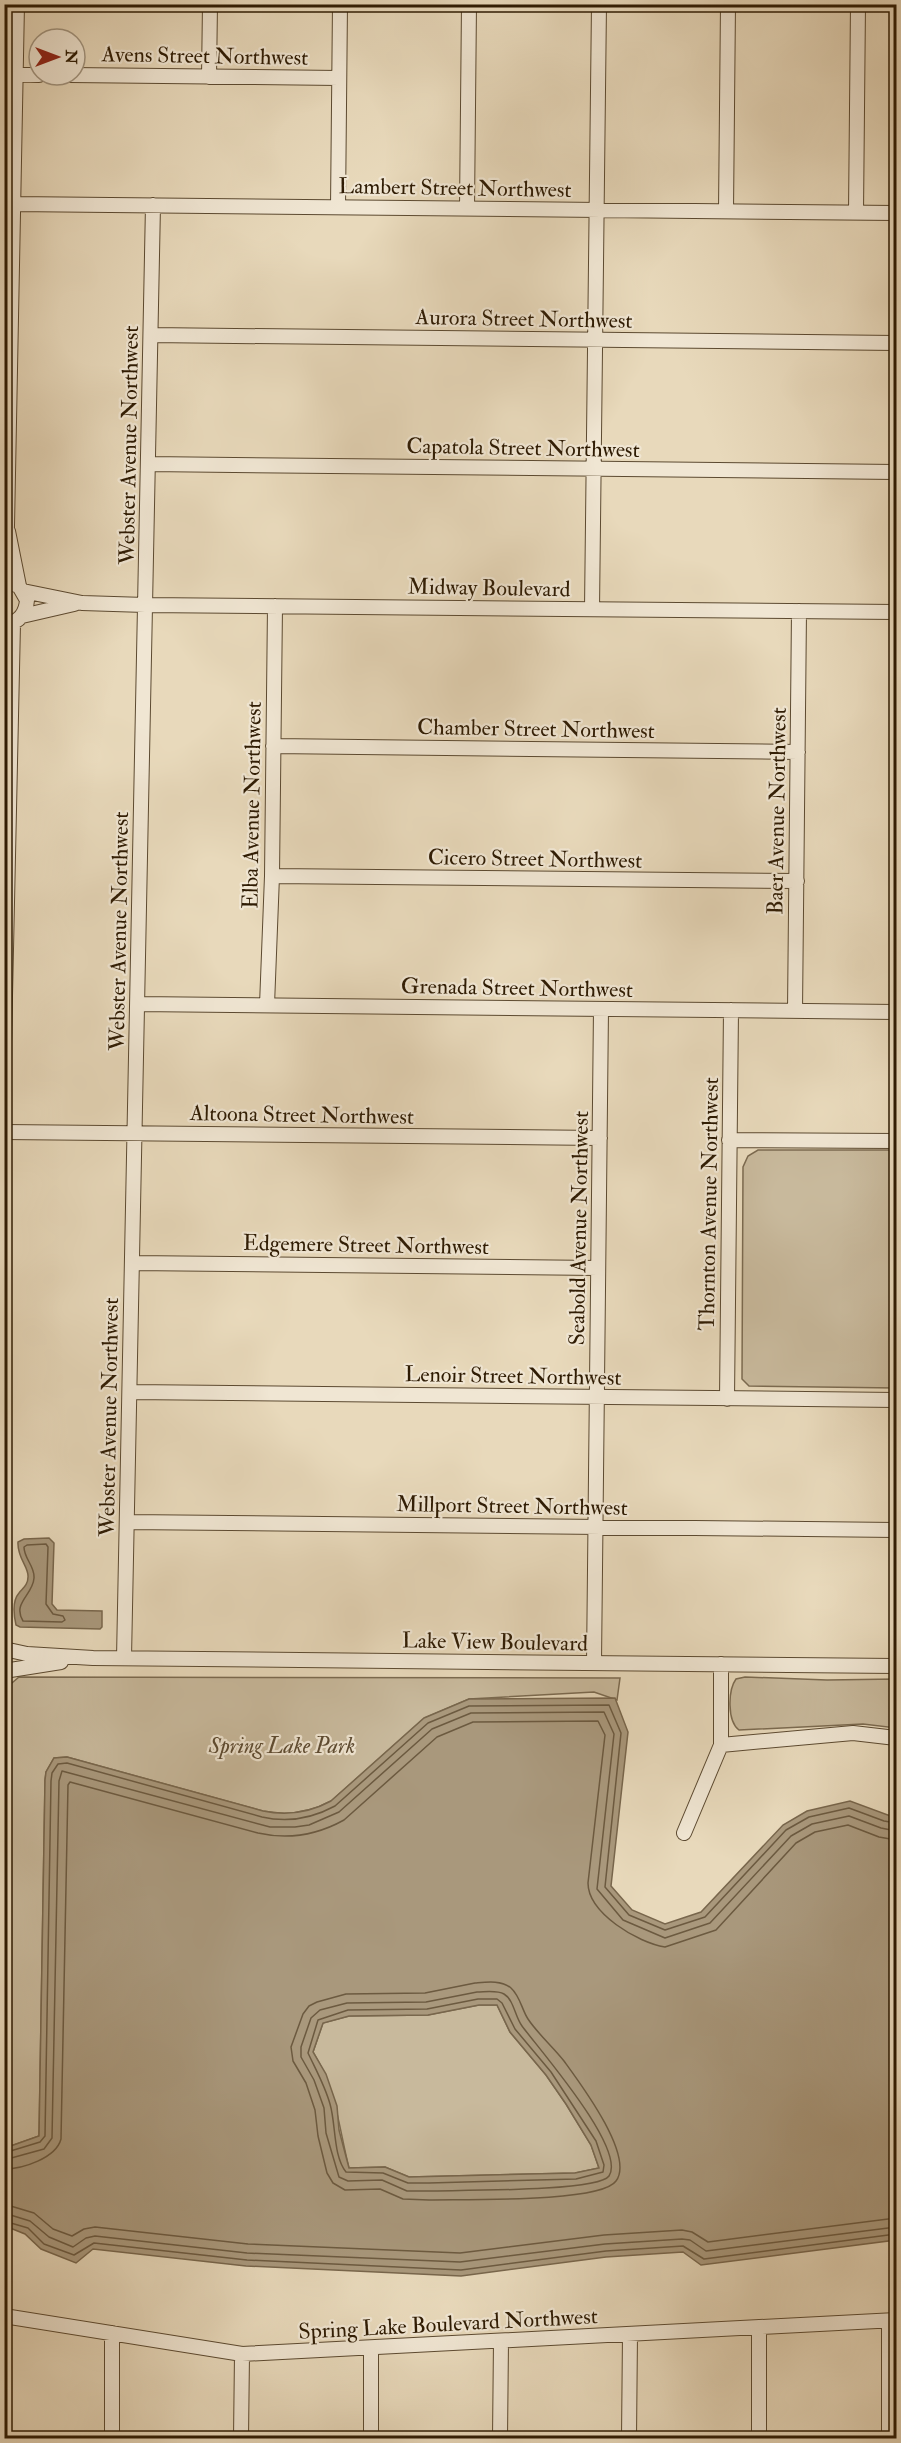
<svg xmlns="http://www.w3.org/2000/svg" width="901" height="2443" viewBox="0 0 901 2443" font-family="'IM FELL Double Pica',serif">
<style>
.green{fill:#c8b99c;stroke:#7b6a50;stroke-width:1.5}
.water{fill:#a9987c;stroke:#78664c;stroke-width:1.5;fill-rule:evenodd}
.lines{fill:none;stroke-linecap:round;stroke-linejoin:round}
.shore{stroke:#6c5a40;stroke-width:1.5}
.minor-casing{stroke:#5c4a31;stroke-width:16}
.minor{stroke:#f0e6d3;stroke-width:14}
.labels{text-anchor:middle;stroke-width:4.5;stroke-linejoin:round;paint-order:stroke}
.street-label{font-size:22px;fill:#2e1b03;stroke:#f0e6d3}
.park-label{font-size:22px;font-style:italic;fill:#5c4a31;stroke:#f0e6d3}
</style>
<rect width="100%" height="100%" fill="#e8d9bb"/>
<filter id="stains"><feTurbulence type="fractalNoise" baseFrequency=".00333" numOctaves="4"/><feColorMatrix values="0 0 0 0 .2 0 0 0 0 .09 0 0 0 0 .02 0 0 0 .5 -.17"/></filter>
<radialGradient id="worn" r=".72"><stop offset=".6" stop-color="#630" stop-opacity="0"/><stop offset="1" stop-color="#630" stop-opacity=".3"/></radialGradient>
<path class="green" d="M758,1150H896V1388L749,1386L742,1379L743,1167L748,1156Z
M19,1677L620,1678L617,1700L594,1692L469,1699L425,1718L331,1801C309,1813 288,1816 263,1811L67,1757L54,1758L46,1772L45,1780L39,2136L5,2148L6,1688Z
M745,1677L827,1680L896,1679V1728L863,1724L739,1730C727,1721 728,1690 736,1679Z
M479,2005H497L510,2032L546,2075L566,2104L591,2145L599,2168L575,2173L409,2177L385,2167L349,2168C338,2124 337,2092 313,2052L323,2023L349,2016L428,2015Z"/>
<path class="water" d="M49,1538L54,1543L52,1604L57,1610L102,1611V1627L100,1629L20,1627L16,1625C14,1616 12,1601 19,1593C23,1588 28,1585 28,1577C29,1567 17,1558 18,1542L24,1539Z
M615,1698L628,1732L611,1886L632,1910L665,1924L701,1912L783,1825L807,1811L850,1801L896,1818V2240L701,2265L683,2252L606,2257L461,2276L246,2266L93,2249L76,2263L41,2249L25,2234L5,2226V2148L39,2136L45,1780L46,1772L54,1758L67,1757L263,1811C288,1816 309,1813 331,1801L424,1718L469,1699ZM479,2005H497L510,2032L546,2075L566,2104L591,2145L599,2168L575,2173L409,2177L385,2167L349,2168L339,2130L337,2106L326,2074L313,2052L323,2023L349,2016L428,2015Z"/>
<g class="lines">
<path class="shore" d="M46,1544L48,1547L46,1604L53,1614L63,1616L65,1620L62,1622L23,1621C12,1603 33,1595 34,1578C35,1566 24,1559 24,1547L27,1545Z
M475,1983C487,1982 501,1980 511,1988C520,1996 522,2010 528,2019C538,2034 553,2047 564,2061C580,2083 635,2156 616,2181C601,2203 460,2199 429,2200L403,2199L380,2189L345,2190L333,2183L327,2173L318,2136L315,2110L306,2083L293,2061L291,2047L303,2014L309,2006L317,2002L346,1994L425,1993Z
M477,1992C485,1992 497,1990 504,1994C514,2000 515,2017 522,2026C538,2048 627,2149 609,2176C598,2192 455,2190 429,2191H407L382,2180L348,2181L339,2177L326,2133L324,2108L314,2080L301,2057V2047L311,2018L320,2010L347,2003L426,2002Z
M478,1999H497L502,2003L515,2029L551,2072L596,2141L604,2165L603,2172L576,2179L429,2183H408L383,2173L346,2172C333,2156 336,2124 330,2104C325,2086 316,2070 308,2053L318,2020L348,2010L427,2009Z
M4,2153L40,2142L45,2136L51,1781L52,1773L58,1764L67,1763L262,1817C288,1823 311,1819 335,1806L428,1723L469,1706L609,1705L621,1733L605,1887L629,1915L665,1930L705,1917L786,1830L809,1817L849,1808L884,1821L896,1823
M4,2160L44,2149L52,2138L59,1781L62,1771L270,1827H295L309,1825L339,1812L432,1729L471,1713L604,1712L614,1734L597,1889L623,1920L665,1938L710,1923L791,1836L812,1824L849,1816L881,1828L896,1831
M4,2169C23,2169 56,2158 61,2139L68,1785L70,1782L258,1833C289,1840 317,1835 344,1820L437,1737L473,1722L598,1721L605,1735L588,1883C588,1913 638,1943 665,1947L716,1930L796,1843L815,1832L848,1825L879,1837L896,1840
M4,2204L34,2213L53,2229L72,2236L84,2229L95,2227L248,2244L460,2253L604,2235L682,2230L692,2232L708,2242L896,2218
M4,2213L30,2221L49,2237L73,2247L86,2238L95,2236L247,2253L460,2262L605,2244L682,2239L690,2240L706,2251L896,2227
M4,2221L28,2228L44,2244L74,2255L94,2243L247,2260L461,2270L606,2251L683,2246L704,2259L896,2234"/>
<defs>
<path id="minor" d="M4,74L39,75
M70,75L339,78
M209,77L210,4
M13,204L896,213
M338,207L340,4
M467,209L469,4
M726,211L728,4
M856,213L858,4
M151,335L896,343
M148,464L896,472
M8,531L19,586
M4,543L7,526L17,4
M4,581L19,586L27,600C26,614 19,622 7,624
M23,591L82,603L145,605L896,612
M592,609L599,4
M22,616L74,604
M273,746L798,752
M272,876L797,881
M137,1004L896,1012
M267,1005L272,876L275,606
M795,1011L799,611
M4,1042L13,623
M4,1132L600,1138
M729,1140L896,1141
M132,1263L598,1268
M130,1392L896,1400
M727,1399L731,1010
M127,1522L896,1530
M4,1649L27,1654L93,1658L896,1666
M124,1658L153,205
M594,1663L601,1009
M4,1671L61,1662
M721,1745L853,1733L896,1738
M684,1833L721,1745V1664
M4,2316L242,2354L896,2320
M112,2438V2333
M241,2438L242,2354
M371,2438V2348
M500,2438L501,2341
M629,2438L630,2334
M759,2438V2327
M889,2438V2321"/>
</defs>
<use href="#minor" class="minor-casing"/>
<use href="#minor" class="minor"/>
</g>
<g class="labels">
<g class="street-label">
<text transform="translate(205 55) rotate(1)" y="8">Avens Street Northwest</text>
<text transform="translate(455 187) rotate(1)" y="8">Lambert Street Northwest</text>
<text transform="translate(524 318) rotate(1)" y="8">Aurora Street Northwest</text>
<text transform="translate(128 445) rotate(-89)" y="8">Webster Avenue Northwest</text>
<text transform="translate(523 447) rotate(1)" y="8">Capatola Street Northwest</text>
<text transform="translate(489 587) rotate(1)" y="8">Midway Boulevard</text>
<text transform="translate(536 728) rotate(1)" y="8">Chamber Street Northwest</text>
<text transform="translate(251 805) rotate(-89)" y="8">Elba Avenue Northwest</text>
<text transform="translate(776 811) rotate(-89)" y="8">Baer Avenue Northwest</text>
<text transform="translate(535 858) rotate(1)" y="8">Cicero Street Northwest</text>
<text transform="translate(118 931) rotate(-89)" y="8">Webster Avenue Northwest</text>
<text transform="translate(517 987) rotate(1)" y="8">Grenada Street Northwest</text>
<text transform="translate(302 1114) rotate(1)" y="8">Altoona Street Northwest</text>
<text transform="translate(708 1204) rotate(-89)" y="8">Thornton Avenue Northwest</text>
<text transform="translate(578 1228) rotate(-89)" y="8">Seabold Avenue Northwest</text>
<text transform="translate(366 1244) rotate(1)" y="8">Edgemere Street Northwest</text>
<text transform="translate(513 1375) rotate(1)" y="8">Lenoir Street Northwest</text>
<text transform="translate(108 1417) rotate(-89)" y="8">Webster Avenue Northwest</text>
<text transform="translate(512 1505) rotate(1)" y="8">Millport Street Northwest</text>
<text transform="translate(495 1641) rotate(1)" y="8">Lake View Boulevard</text>
<text transform="translate(448 2323) rotate(-3)" y="8">Spring Lake Boulevard Northwest</text>
</g>
<g class="park-label">
<text x="282" y="1753">Spring Lake Park</text>
</g>
</g>
<rect width="901" height="2443" fill="none" stroke="#e8d9bb" stroke-width="24"/>
<rect x="6" y="6" width="889" height="2431" fill="none" stroke="#2e1b03" stroke-width="3"/>
<rect x="12" y="12" width="877" height="2419" fill="none" stroke="#2e1b03" stroke-width="1.5"/>
<g transform="translate(57 57) rotate(90)"><circle r="28" fill="#f0e6d3" stroke="#a29580" stroke-width="1.5"/>
<path d="M0-4.5L10 22L0 15L-10 22Z" fill="#8f2418"/>
<text y="-9" font-size="16" font-weight="bold" text-anchor="middle" fill="#2e1b03">N</text>
</g>
<rect width="100%" height="100%" filter="url(#stains)"/>
<rect width="100%" height="100%" fill="url(#worn)"/>
</svg>
